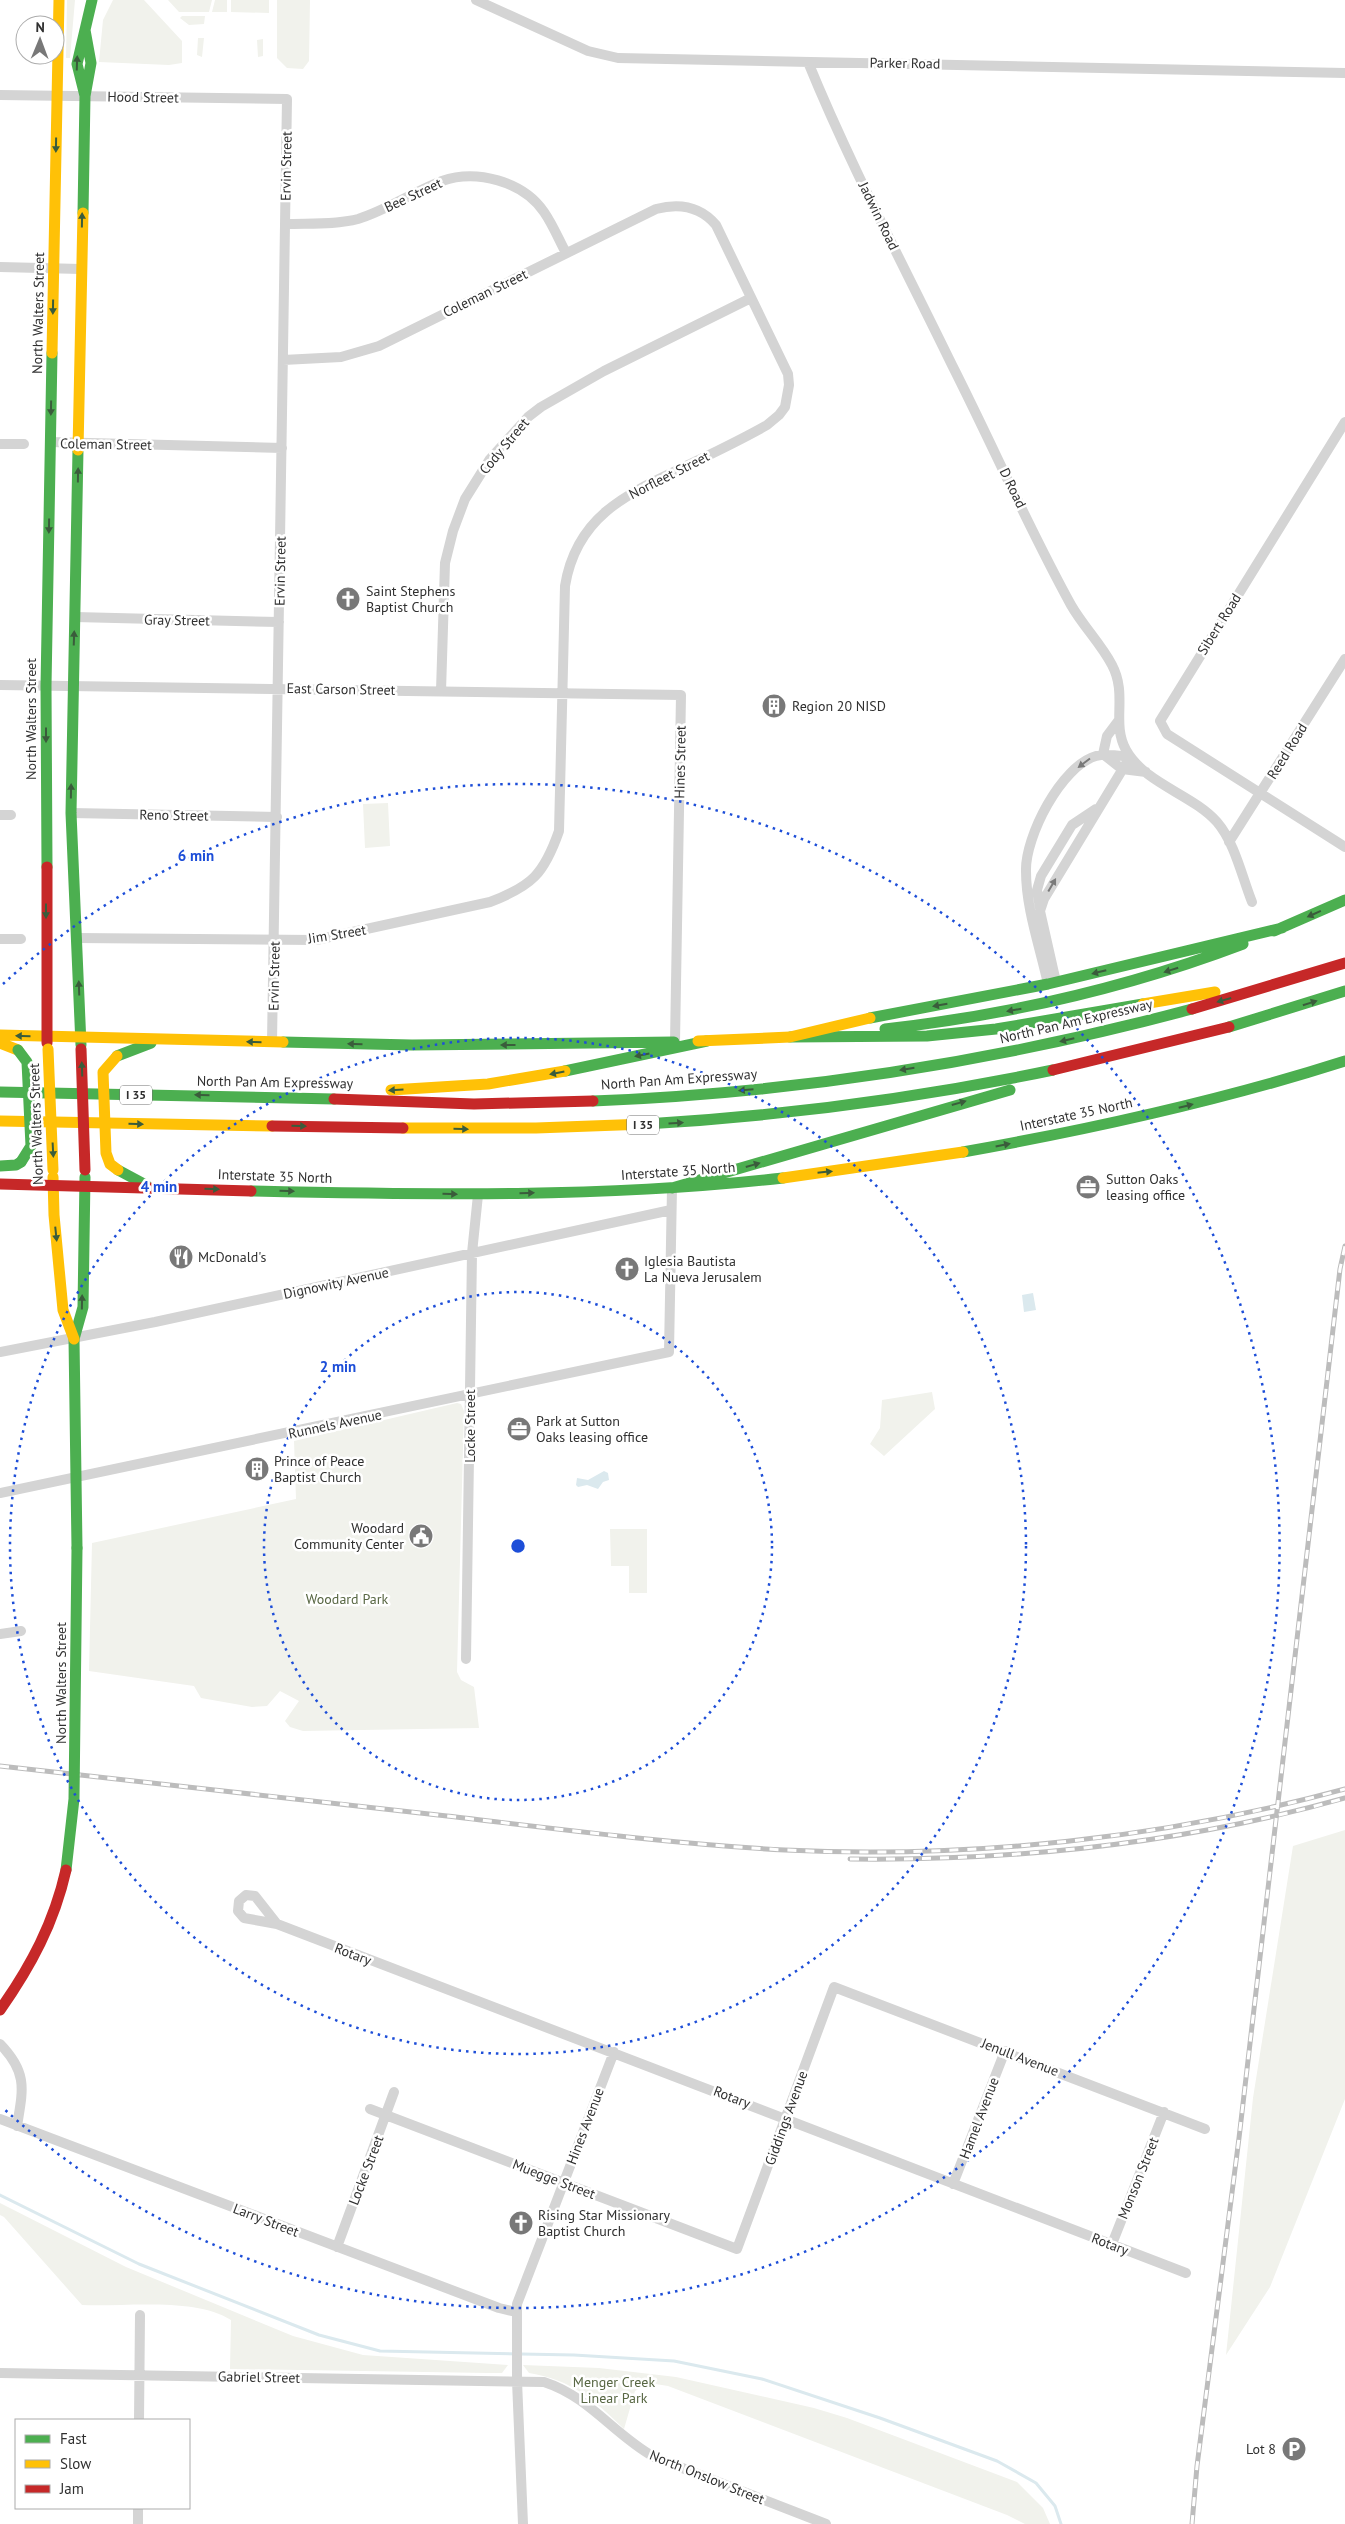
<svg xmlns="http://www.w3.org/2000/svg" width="1345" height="2524" viewBox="0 0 1345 2524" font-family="'PT Sans',sans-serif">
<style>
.green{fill:#f1f2ec}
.water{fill:#dbe9ee}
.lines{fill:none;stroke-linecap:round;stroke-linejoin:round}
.stream{stroke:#dbe9ee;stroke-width:3}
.street{stroke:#d4d4d4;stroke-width:10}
.fast{stroke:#4caf50;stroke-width:11}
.slow{stroke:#ffc107;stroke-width:11}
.jam{stroke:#c62828;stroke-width:11}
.rail-casing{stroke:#bcbcbc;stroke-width:5}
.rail{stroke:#fff;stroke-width:3;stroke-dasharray:9;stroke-linecap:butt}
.fast-bridge{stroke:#4caf50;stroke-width:11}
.slow-bridge{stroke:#ffc107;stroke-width:11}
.jam-bridge{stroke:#c62828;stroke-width:11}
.oneway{fill:#3a5c3b}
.oneway2{fill:#7a7a7a}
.ring{fill:none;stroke:#1d4ed8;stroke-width:2.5;stroke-dasharray:2.5 5}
.labels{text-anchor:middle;stroke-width:5;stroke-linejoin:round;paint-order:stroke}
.shield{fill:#fff;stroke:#6e6e6e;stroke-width:1}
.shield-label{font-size:12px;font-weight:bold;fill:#303030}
.street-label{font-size:14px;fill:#303030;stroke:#fff}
.poi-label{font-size:14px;fill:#303030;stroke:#fff;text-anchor:start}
.park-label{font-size:14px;fill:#586743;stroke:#fff}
.centre{fill:#1d4ed8;stroke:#fff;stroke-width:2.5}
.ring-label{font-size:15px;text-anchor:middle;font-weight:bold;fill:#1d4ed8;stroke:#fff;stroke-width:5;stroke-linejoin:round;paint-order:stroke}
</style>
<rect width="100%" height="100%" fill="#fff"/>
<path class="green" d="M67,0H75L70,58H66Z
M113,0H144L182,41V63L169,65L99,62L103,20Z
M168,0H212L209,12H179Z
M215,0H227V12H212Z
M231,0H269V13L231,12Z
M277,0H310L309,61L303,69L287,68L277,58Z
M182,16H205L204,24L189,25L180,18Z
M198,38H204L202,57L197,55Z
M263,39V56L258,57L257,40Z
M388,803L390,846L365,848L363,804Z
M932,1392L935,1409L884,1456L870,1444L880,1428L882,1400Z
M457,1403L461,1404L464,1411L457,1672L461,1680L474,1687L479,1728L303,1731L290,1727L285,1721L299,1701L280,1691L267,1706L252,1707L201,1698L194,1686L89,1671L92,1543L296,1499L294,1441Z
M610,1529H647V1593H629V1566H611Z
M1345,1830V2099L1270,2287L1226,2355L1253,2098L1293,1846Z
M0,2203L126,2267L293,2336L363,2355L508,2365L502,2373H488L230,2369L231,2320C195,2297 125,2307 82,2305L4,2217L0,2215Z
M523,2365L599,2368L676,2377L814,2408L847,2418L1017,2482L1043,2508L1050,2524H1025L1007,2515L668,2386L649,2383L635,2391L624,2429C593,2399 572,2380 529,2373Z"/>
<path class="water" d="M1033,1293L1036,1310L1024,1312L1022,1295Z
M604,1471L608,1473L609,1480L603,1482L598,1489L587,1485L578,1487L576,1485L577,1478L588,1480Z"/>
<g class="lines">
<path class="stream" d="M0,2195L139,2264L319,2335L380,2351L574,2355L674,2361L762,2379L880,2418L997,2461L1036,2483L1055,2506L1061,2524"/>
<path class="street" d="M476,0L588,51L618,58L1345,73
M808,62C850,165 903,264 952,365C992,444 1028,527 1071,605C1083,626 1101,644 1112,665C1128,695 1111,723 1126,750C1145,784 1192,794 1217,822C1235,843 1242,877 1252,902
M0,95L287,99L272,1042
M285,224C309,223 335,225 358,219C387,210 413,192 442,181C476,169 523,181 544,212C553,225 559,240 566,253
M0,267L81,269
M1345,422L1160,721L1167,734L1345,847
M50,442L282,448
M0,444H24
M75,617L279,622
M0,685L681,695L675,1042
M441,691L445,563L453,531L465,499L490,459L528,417L541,407L604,371L751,298
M1119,720L1107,736L1103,754L1122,769L1146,772
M71,813L277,817
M0,815H11
M1229,842L1345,659
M1040,908L1037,890L1041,876L1072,825L1096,809
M77,938L316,940L490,902C532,886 544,874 559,831L565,586C576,518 624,495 682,468C711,454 739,441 767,425L779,415L785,407L789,385L788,374L716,225C700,206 679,203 656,209L379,346L341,357L283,360
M0,939H21
M1048,984C1040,947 1026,909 1026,871C1025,837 1061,766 1096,756C1107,753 1120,756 1130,757L1044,899L1040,911L1056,982
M0,1352L155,1322L671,1210
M0,1493L669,1352L672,1188
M0,1634L21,1631
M466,1659L472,1253L478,1195
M277,1924L255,1896L246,1895L239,1901L238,1911L244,1918L277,1924L1186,2273
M0,2044C28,2073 23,2089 17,2126
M370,2109L737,2249L834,1987L1205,2129
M0,2119L499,2308L516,2312
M953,2184L1005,2051
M1112,2244L1164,2112
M337,2247L394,2092
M0,2373L544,2382C590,2397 613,2434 654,2457L826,2524
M139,2420L140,2315
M138,2524V2508
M523,2524L517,2381V2304L614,2052"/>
<path class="fast" d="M85,96L77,64L92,0
M83,213L85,96L91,63L85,30
M78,450L71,813L81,1045
M47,867L46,686L52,353
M1274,931L1345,900
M870,1018L1048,984L1282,928
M1229,1027L1345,991
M885,1029C1009,1015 1127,988 1243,944
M790,1037L927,1036L996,1029L1143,1004
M283,1042L412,1045L674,1042
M117,1056L151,1043
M565,1071L707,1041
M0,1092L334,1099
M593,1101C795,1093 998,1061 1192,1009
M646,1124C783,1116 919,1098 1053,1070
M963,1152C1092,1129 1220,1101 1345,1061
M0,1166L16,1165L21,1162
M118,1170L146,1185
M672,1188L1010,1090
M251,1191C428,1195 607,1198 783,1178
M77,1548L74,1339L83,1307L85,1177"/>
<path class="slow" d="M52,353L59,0
M78,450L83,213
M1143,1004L1215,992
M0,1035L283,1042
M698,1041L790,1037L870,1018
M0,1043L18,1050
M391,1090L488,1084L565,1071
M0,1121L272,1126
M403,1128H536L646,1124
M53,1177L54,1215L63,1310L74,1339
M783,1178L963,1152"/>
<path class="jam" d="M47,867V1043
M1192,1009L1345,963
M1053,1070L1229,1027
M334,1099L474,1104L593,1101
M272,1126L403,1128
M0,1184L251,1191"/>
<defs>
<path id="rail" d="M0,1766C149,1783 298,1799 447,1816C559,1829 672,1844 785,1850C972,1859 1165,1838 1345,1789
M850,1859C1016,1861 1185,1843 1345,1798
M1192,2524L1197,2466L1239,2138L1340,1269L1345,1246"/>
</defs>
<use href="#rail" class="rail-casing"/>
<use href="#rail" class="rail"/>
<path class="fast-bridge" d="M18,1050L27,1062L31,1146L21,1162
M66,1870L74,1799L77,1548"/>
<path class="slow-bridge" d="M48,1049L53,1170
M117,1056L103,1072L106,1153L110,1164L118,1170"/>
<path class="jam-bridge" d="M81,1049L85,1170
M0,2010C31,1966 54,1923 66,1870"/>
</g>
<defs><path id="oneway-solid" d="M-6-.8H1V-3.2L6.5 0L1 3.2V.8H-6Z" transform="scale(1.25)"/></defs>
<g class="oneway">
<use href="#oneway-solid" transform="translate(77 63) rotate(-88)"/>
<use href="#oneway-solid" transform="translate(56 145) rotate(91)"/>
<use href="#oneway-solid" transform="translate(82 220) rotate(-89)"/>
<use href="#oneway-solid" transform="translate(53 307) rotate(91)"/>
<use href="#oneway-solid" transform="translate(51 408) rotate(91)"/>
<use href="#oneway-solid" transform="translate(78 475) rotate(-89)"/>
<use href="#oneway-solid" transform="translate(49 526) rotate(91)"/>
<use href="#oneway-solid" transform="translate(74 638) rotate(-88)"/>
<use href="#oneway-solid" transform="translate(46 735) rotate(90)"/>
<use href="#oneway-solid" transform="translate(71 791) rotate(-89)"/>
<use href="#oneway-solid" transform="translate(46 911) rotate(90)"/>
<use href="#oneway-solid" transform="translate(1314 914) rotate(156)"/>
<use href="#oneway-solid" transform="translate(1171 970) rotate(163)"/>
<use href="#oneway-solid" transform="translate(1099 972) rotate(166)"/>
<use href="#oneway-solid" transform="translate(79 988) rotate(-92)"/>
<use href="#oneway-solid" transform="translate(1224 1000) rotate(164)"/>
<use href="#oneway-solid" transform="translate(1310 1003) rotate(-18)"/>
<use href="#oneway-solid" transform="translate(940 1005) rotate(170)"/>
<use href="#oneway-solid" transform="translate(1014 1010) rotate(170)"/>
<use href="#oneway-solid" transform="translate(23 1036) rotate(-179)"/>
<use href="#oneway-solid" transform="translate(1067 1040) rotate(167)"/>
<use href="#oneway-solid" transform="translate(254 1042) rotate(-179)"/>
<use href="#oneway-solid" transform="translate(355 1044) rotate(-179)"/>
<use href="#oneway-solid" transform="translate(508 1045) rotate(180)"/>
<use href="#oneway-solid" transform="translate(642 1055) rotate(169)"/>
<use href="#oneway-solid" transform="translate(82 1069) rotate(-92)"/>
<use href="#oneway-solid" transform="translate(907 1069) rotate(171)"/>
<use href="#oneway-solid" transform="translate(557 1073) rotate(169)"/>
<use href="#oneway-solid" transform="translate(396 1090) rotate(177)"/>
<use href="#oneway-solid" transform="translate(746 1090) rotate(175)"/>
<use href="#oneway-solid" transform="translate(202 1095) rotate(-179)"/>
<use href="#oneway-solid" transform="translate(959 1103) rotate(-16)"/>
<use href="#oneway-solid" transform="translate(1186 1106) rotate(-14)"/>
<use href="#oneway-solid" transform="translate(676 1123) rotate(-4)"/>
<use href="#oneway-solid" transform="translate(136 1124) rotate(1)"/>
<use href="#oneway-solid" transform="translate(299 1126) rotate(1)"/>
<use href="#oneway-solid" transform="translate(461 1129) rotate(1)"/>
<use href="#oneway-solid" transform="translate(1003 1145) rotate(-11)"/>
<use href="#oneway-solid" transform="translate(53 1150) rotate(87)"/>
<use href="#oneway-solid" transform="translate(753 1165) rotate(-16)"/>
<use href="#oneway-solid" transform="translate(825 1172) rotate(-6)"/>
<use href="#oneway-solid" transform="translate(212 1189) rotate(2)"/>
<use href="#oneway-solid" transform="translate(287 1191) rotate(2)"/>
<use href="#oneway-solid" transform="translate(527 1193) rotate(-1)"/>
<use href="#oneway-solid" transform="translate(450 1194) rotate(1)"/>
<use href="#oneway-solid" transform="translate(56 1234) rotate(84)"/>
<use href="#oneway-solid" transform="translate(82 1302) rotate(-89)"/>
</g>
<g class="oneway2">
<use href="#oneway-solid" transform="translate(1084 763) rotate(143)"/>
<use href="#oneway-solid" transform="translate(1052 885) rotate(-60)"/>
</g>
<g class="ring">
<circle cx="518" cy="1546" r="254"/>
<circle cx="518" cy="1546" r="508"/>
<path d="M3 984A762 762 0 1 1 3 2108"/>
</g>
<defs>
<symbol id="church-disc" viewBox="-11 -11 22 22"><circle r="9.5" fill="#787878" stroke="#fff"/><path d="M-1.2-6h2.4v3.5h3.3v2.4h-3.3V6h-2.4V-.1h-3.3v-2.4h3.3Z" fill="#fff"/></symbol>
<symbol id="building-disc" viewBox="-11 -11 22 22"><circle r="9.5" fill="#787878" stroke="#fff"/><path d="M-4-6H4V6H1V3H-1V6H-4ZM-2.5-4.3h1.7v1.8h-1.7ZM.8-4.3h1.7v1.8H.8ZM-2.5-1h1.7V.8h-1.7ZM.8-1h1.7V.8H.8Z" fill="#fff"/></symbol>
<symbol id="office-disc" viewBox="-11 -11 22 22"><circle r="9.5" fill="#787878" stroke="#fff"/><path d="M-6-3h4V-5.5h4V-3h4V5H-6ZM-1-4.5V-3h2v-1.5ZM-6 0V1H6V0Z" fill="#fff"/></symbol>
<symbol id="restaurant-disc" viewBox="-11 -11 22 22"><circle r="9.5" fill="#787878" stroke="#fff"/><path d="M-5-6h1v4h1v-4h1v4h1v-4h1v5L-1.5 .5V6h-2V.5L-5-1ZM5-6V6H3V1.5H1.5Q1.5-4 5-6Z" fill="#fff"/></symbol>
<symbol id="civic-disc" viewBox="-11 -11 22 22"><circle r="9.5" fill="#787878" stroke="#fff"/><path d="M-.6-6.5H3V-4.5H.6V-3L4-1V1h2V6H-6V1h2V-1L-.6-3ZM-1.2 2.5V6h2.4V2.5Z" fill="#fff"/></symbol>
<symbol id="parking-disc" viewBox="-11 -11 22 22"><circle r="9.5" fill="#787878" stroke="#fff"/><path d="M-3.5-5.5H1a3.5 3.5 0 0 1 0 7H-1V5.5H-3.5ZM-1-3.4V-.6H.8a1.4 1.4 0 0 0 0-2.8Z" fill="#fff"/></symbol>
</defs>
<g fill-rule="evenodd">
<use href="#church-disc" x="334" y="585" width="28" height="28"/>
<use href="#building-disc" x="760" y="692" width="28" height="28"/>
<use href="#office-disc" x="1074" y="1173" width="28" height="28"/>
<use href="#restaurant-disc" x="167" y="1243" width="28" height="28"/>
<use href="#church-disc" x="613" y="1255" width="28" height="28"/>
<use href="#office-disc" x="505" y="1415" width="28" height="28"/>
<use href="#building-disc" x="243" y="1455" width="28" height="28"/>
<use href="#civic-disc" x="407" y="1522" width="28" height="28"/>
<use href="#church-disc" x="507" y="2209" width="28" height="28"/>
<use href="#parking-disc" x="1280" y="2435" width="28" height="28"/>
</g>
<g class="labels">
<g class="shield">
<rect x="120" y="1085.5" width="32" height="19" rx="4"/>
<rect x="627" y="1115.5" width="32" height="19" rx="4"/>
</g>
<g class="shield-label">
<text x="136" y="1099">I 35</text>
<text x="643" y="1129">I 35</text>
</g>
<g class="street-label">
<text transform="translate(905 63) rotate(1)" y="5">Parker Road</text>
<text transform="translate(143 97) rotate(1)" y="5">Hood Street</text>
<text transform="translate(286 166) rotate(-89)" y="5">Ervin Street</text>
<text transform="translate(413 195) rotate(-25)" y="5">Bee Street</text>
<text transform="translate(879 216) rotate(64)" y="5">Jadwin Road</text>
<text transform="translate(485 293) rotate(-26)" y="5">Coleman Street</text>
<text transform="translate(38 313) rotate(-89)" y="5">North Walters Street</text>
<text transform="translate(106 444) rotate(1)" y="5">Coleman Street</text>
<text transform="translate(504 446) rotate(-50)" y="5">Cody Street</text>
<text transform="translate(669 475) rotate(-27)" y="5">Norfleet Street</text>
<text transform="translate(1013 488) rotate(64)" y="5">D Road</text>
<text transform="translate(280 571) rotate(-89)" y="5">Ervin Street</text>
<text transform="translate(177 620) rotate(1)" y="5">Gray Street</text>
<text transform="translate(1219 624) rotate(-58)" y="5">Sibert Road</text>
<text transform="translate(341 689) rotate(1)" y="5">East Carson Street</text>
<text transform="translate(31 719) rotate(-90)" y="5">North Walters Street</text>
<text transform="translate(1287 751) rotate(-58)" y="5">Reed Road</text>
<text transform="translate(680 762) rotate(-89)" y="5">Hines Street</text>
<text transform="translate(174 815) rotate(1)" y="5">Reno Street</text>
<text transform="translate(337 934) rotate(-9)" y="5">Jim Street</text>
<text transform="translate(274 976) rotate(-89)" y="5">Ervin Street</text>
<text transform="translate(1076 1021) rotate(-13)" y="5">North Pan Am Expressway</text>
<text transform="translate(679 1079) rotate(-4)" y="5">North Pan Am Expressway</text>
<text transform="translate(275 1082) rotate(1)" y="5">North Pan Am Expressway</text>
<text transform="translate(1076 1114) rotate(-12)" y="5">Interstate 35 North</text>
<text transform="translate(36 1124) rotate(-92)" y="5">North Walters Street</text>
<text transform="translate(678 1171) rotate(-4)" y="5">Interstate 35 North</text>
<text transform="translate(275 1176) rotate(2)" y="5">Interstate 35 North</text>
<text transform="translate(336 1283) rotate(-12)" y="5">Dignowity Avenue</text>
<text transform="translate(335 1424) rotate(-12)" y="5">Runnels Avenue</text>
<text transform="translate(470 1426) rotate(-90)" y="5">Locke Street</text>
<text transform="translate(61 1683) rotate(-90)" y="5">North Walters Street</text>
<text transform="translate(353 1954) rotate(21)" y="5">Rotary</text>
<text transform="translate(1020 2057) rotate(21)" y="5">Jenull Avenue</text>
<text transform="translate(732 2097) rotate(21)" y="5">Rotary</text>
<text transform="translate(786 2118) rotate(-70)" y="5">Giddings Avenue</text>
<text transform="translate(979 2118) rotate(-69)" y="5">Hamel Avenue</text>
<text transform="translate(585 2126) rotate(-69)" y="5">Hines Avenue</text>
<text transform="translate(366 2170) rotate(-69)" y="5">Locke Street</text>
<text transform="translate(1138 2178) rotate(-68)" y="5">Monson Street</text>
<text transform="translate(554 2179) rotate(21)" y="5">Muegge Street</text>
<text transform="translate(266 2220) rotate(21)" y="5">Larry Street</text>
<text transform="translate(1110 2244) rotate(21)" y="5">Rotary</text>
<text transform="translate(259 2377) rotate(1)" y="5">Gabriel Street</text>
<text transform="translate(707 2477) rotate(22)" y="5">North Onslow Street</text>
</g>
<g class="poi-label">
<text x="366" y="596">Saint Stephens<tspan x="366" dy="16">Baptist Church</tspan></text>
<text x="792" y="711">Region 20 NISD</text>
<text x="1106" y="1184">Sutton Oaks<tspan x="1106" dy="16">leasing office</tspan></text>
<text x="198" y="1262">McDonald's</text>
<text x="644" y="1266">Iglesia Bautista<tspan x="644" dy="16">La Nueva Jerusalem</tspan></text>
<text x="536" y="1426">Park at Sutton<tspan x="536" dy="16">Oaks leasing office</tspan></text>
<text x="274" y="1466">Prince of Peace<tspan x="274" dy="16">Baptist Church</tspan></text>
<text x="404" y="1533" text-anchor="end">Woodard<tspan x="404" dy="16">Community Center</tspan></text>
<text x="538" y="2220">Rising Star Missionary<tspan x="538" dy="16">Baptist Church</tspan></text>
<text x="1276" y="2454" text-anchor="end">Lot 8</text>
</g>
<g class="park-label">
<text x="347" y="1604">Woodard Park</text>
<text x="614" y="2387">Menger Creek<tspan x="614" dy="16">Linear Park</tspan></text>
</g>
</g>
<circle cx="518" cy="1546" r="8" class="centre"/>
<g class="ring-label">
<text x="196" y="861">6 min</text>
<text x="159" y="1192">4 min</text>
<text x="338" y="1372">2 min</text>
</g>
<rect x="15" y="2419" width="175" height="90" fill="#ffffff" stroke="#acacac"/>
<rect x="25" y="2435" width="25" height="8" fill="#4caf50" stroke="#acacac"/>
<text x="60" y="2444" font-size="15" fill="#303030">Fast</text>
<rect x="25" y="2460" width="25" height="8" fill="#ffc107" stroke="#acacac"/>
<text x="60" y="2469" font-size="15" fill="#303030">Slow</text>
<rect x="25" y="2485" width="25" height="8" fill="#c62828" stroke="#acacac"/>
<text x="60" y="2494" font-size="15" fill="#303030">Jam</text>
<g transform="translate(40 40) rotate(1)"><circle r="24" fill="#ffffff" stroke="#acacac"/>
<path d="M0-4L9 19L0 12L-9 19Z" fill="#787878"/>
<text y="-8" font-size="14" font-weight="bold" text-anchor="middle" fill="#303030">N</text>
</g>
</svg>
